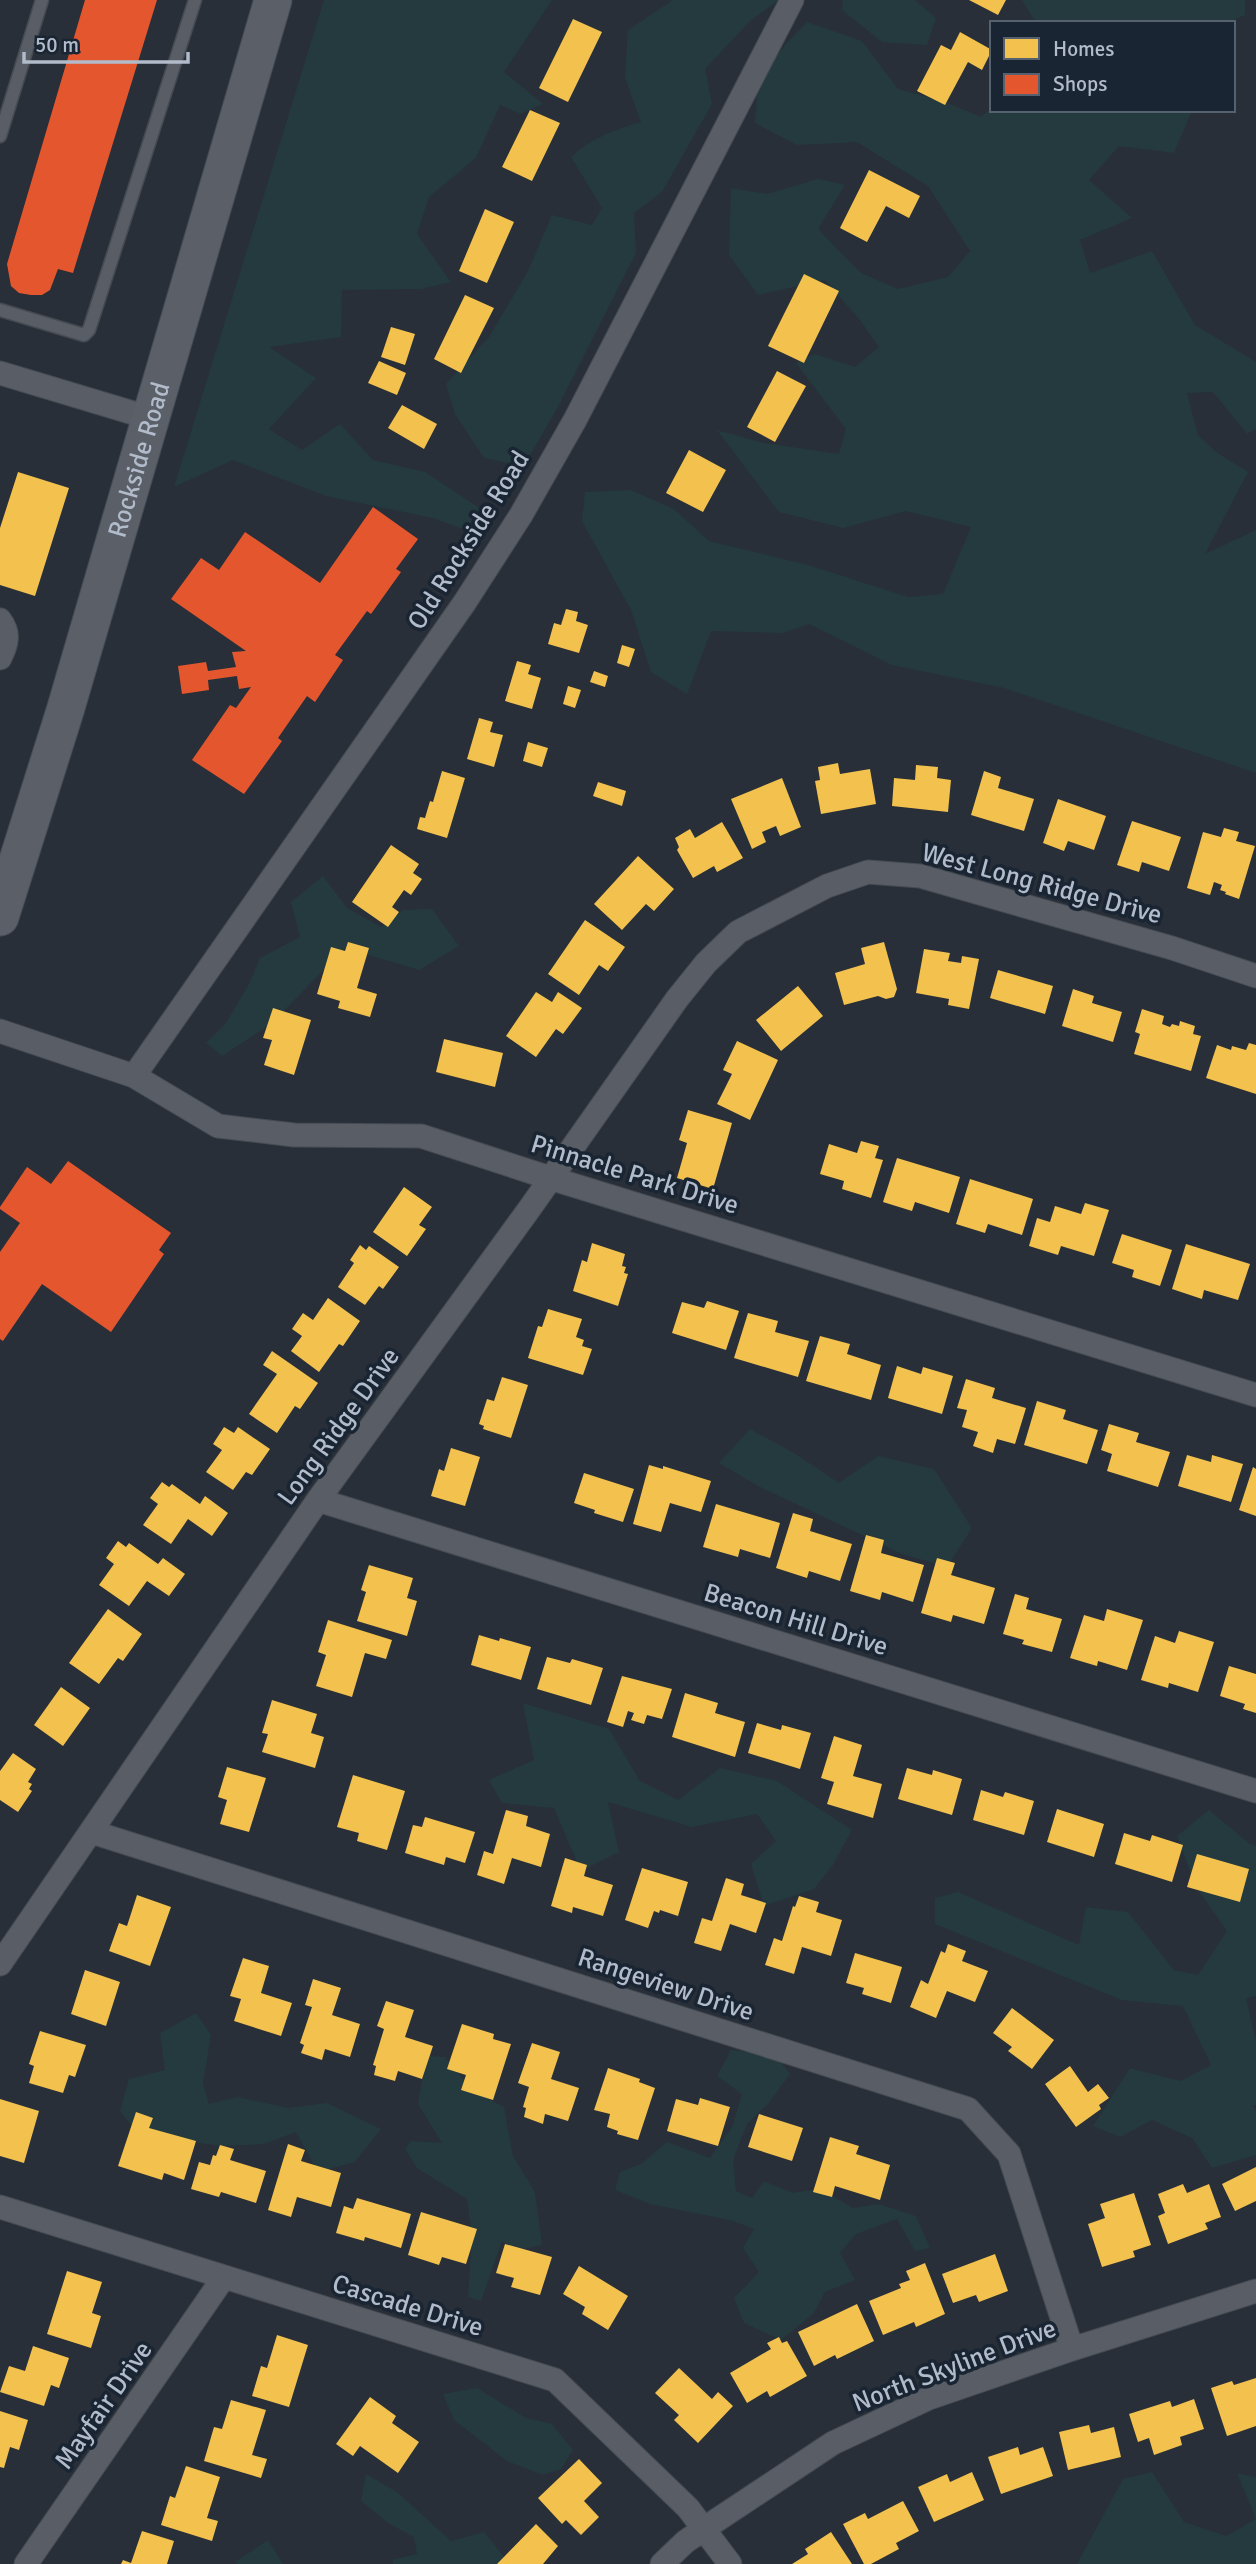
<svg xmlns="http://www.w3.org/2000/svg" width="1256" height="2564" viewBox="0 0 1256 2564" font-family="Signika,sans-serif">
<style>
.green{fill:#243a3f}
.homes{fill:#f2c14e}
.shops{fill:#e4572e}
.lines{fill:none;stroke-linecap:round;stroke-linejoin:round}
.service-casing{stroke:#464b52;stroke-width:15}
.minor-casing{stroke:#464b52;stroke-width:25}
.primary-casing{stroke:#454b54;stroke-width:39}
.service{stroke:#585d66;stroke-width:12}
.minor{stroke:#585d66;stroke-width:23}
.primary{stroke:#5a5f68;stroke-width:37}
.labels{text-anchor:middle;stroke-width:7;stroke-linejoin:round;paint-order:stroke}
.street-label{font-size:26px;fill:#b1bbca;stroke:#1a2533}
</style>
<rect width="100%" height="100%" fill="#282f38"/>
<path class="green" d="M324,0H552L504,72L543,104L521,114L500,105L476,158L429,197L417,234L451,282L421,289L342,290L341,337L269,347L316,378L269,429L302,450L340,424L373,460L425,472L481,509L471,532L433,518L326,496L233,460L174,487Z
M673,0H779L750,21L705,69L712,104L662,192L634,213L636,253L559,405L524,466L484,458L455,414L446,384L489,337L528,271L552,215L592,225L602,208L571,157C591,138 614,130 641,122L625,78L628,30Z
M843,0H915L936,18L927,45L882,42L842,10Z
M1022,0H1245V15L1228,23H1036Z
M807,22L862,41L898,89L945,102L981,117L992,108V110H1192L1174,153L1119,146L1089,180L1132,218L1080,240L1090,273L1152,251L1195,325L1256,362V429L1247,434L1213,392L1187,393L1198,435L1216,452L1248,472L1205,554L1256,530V773L1004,688L892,665L809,624L783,633L711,631L687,694L651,672L631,610L582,521L585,492L631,490L674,509L709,541L808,565L908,597L943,594L971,527L906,511L843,528L779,512L717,430L764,443L839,454L846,429L796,363L815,354L855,367L879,347L859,319L825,280L758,295L729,255L731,188L767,194L818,179L845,185L818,229L861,273L898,289L948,277L970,251L928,186L857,142L797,145L755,123L758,82L786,44Z
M323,876L347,908L381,927L403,910L432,909L459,946L419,970L345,948L271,1024L222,1056L206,1043L226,1023L249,984L260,958L300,937L291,902Z
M750,1429L794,1453L839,1483L878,1456L934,1469L972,1528L947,1567L902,1554L758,1486L719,1463Z
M523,1703L609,1729L640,1781L678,1800L720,1768L777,1781L852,1830L833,1865L814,1889L764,1906L751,1864L776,1841L757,1814L692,1827L608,1802L619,1852L581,1871L554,1808L502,1803L489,1780L534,1760Z
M1209,1810L1250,1844L1256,1846V1996L1246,1998L1256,2041V2105H1253L1256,2112V2155L1212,2168L1192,2138L1152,2120L1120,2137L1093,2126L1130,2068L1180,2081L1211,2065L1183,2006L1122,2000L935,1924V1898L958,1892L1079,1945L1086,1907L1128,1912L1174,1970L1198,1975L1227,1931L1196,1887L1177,1836Z
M196,2013L211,2035L203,2083L209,2104L238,2097L288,2108L327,2103L381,2129L355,2162L318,2172L296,2132L264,2144L222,2146L138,2134L120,2111L129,2079L165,2070L160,2033Z
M731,2050L776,2055L790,2074L769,2103L747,2124L733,2160L736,2191L752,2198L764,2181L792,2193L820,2189L853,2208L878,2204L916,2216L930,2248L915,2251L897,2219L856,2234L840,2253L855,2280L825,2292L814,2313L781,2340L744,2323L734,2298L759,2272L743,2248L754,2229L730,2220L650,2204L615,2190L620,2172L641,2164L667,2142L710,2158L732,2127L742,2094L717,2076Z
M426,2056L445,2057L472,2090L504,2107L513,2156L535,2192L542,2245L517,2250L502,2241L481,2301L468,2297L472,2235L467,2199L417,2168L405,2149L411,2141L442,2143L418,2104Z
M477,2388L526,2418L552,2424L573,2450L561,2469L543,2475L507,2461L454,2420L443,2394Z
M1152,2472L1184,2522L1226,2536L1256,2519L1237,2473L1256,2477V2564H1077L1123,2479Z
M366,2474L397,2492L451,2541L484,2532L510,2564H393L392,2560L417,2554L414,2537L388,2523L361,2501Z
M268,2540L283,2564H238L235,2562Z"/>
<path class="homes" d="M969,0H1006L998,15Z
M573,19L602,32L568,102L539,88Z
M960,32L992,50L982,70L968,62L945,105L917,91L941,45L951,50Z
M530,110L560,123L532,181L502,167Z
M869,170L920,196L909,218L886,206L867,242L840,228Z
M485,209L514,222L487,283L459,271Z
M804,274L839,291L804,363L768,346Z
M465,295L494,308L461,373L434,359Z
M391,327L415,334L405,365L381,357Z
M379,361L406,373L397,395L368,383Z
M777,371L806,386L775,442L747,427Z
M402,405L437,424L424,449L388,428Z
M689,450L726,470L703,512L666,493Z
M18,472L69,488L35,596L0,585V528Z
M566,609L578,612L576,621L588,625L579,653L548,644L554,623L561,625Z
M622,645L635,649L629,667L617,663Z
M517,661L531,665L528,674L541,678L532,709L505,701Z
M594,671L608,676L605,687L590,682Z
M568,686L581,690L575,708L563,704Z
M479,718L493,722L490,732L503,735L494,767L467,759Z
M528,742L548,748L542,767L523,761Z
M838,763L840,774L870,769L876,804L821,814L815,781L820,780L818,767Z
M916,765L938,767L937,778L951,780L948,812L892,806L894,778L915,780Z
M442,771L465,778L447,838L417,829L420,817L425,818L430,801L433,802Z
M984,771L1001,777L998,788L1034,799L1024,831L971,815Z
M782,778L801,827L780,836L776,826L762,832L766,842L752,849L731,799Z
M598,782L626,791L622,806L593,796Z
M1058,799L1106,816L1094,850L1068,841L1064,851L1043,843Z
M1132,821L1181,837L1169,871L1142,862L1139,872L1117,865Z
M722,822L743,858L717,872L714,866L693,878L677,850L679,847L675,838L690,829L695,838Z
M1224,828L1239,832L1236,841L1255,846L1239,899L1225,894L1226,892L1220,890L1222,885L1214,882L1210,895L1187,888L1203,832L1221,837Z
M391,845L419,864L413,873L422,879L411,895L404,890L392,907L399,912L388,927L352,902Z
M638,856L674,889L654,911L646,904L622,930L594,904Z
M585,920L625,947L608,971L599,965L579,995L548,974Z
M348,942L369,948L357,988L377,994L370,1017L338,1008L340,1001L317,994L331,947L345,951Z
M884,942L897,989L894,997L886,999L878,996L844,1005L835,973L865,964L861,948Z
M924,949L950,953L948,961L961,963L962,956L979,959L969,1009L948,1005L949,999L916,993Z
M998,970L1053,986L1045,1014L990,998Z
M798,986L823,1016L781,1051L756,1020Z
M1073,989L1094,996L1092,1003L1122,1012L1113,1042L1062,1026Z
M536,992L552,1002L558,992L582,1008L563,1034L556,1029L536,1057L506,1036Z
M273,1008L311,1020L294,1075L264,1065L272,1040L263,1038Z
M1142,1009L1164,1016L1162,1024L1170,1027L1172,1024L1179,1026L1180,1021L1195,1026L1193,1034L1201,1036L1191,1071L1134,1054L1140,1034L1135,1032Z
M444,1039L503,1053L495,1087L436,1072Z
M737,1041L778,1060L750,1120L717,1104L732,1074L723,1070Z
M1249,1043L1256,1045V1094L1206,1078L1217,1045L1231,1050L1232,1046L1246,1050Z
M688,1110L732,1123L713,1189L677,1178L687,1143L679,1140Z
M861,1141L879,1146L875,1158L883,1160L871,1198L842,1189L844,1181L820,1174L829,1144L857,1153Z
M897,1158L960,1177L949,1213L915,1202L912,1211L883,1202Z
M970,1179L1033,1199L1022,1235L988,1224L985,1233L956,1224Z
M404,1187L432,1207L419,1225L426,1229L407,1256L373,1232Z
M1085,1203L1109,1210L1094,1256L1061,1246L1058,1255L1029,1246L1037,1218L1050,1222L1055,1206L1081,1214Z
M1122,1234L1172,1250L1160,1286L1132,1277L1134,1270L1112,1263Z
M592,1243L625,1254L622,1266L626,1267L624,1273L628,1274L618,1306L573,1291L582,1260L587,1262Z
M1186,1244L1250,1264L1238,1300L1204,1290L1202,1299L1172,1289Z
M360,1245L366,1250L369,1246L399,1267L383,1289L379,1286L365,1305L338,1287L354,1263L350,1260Z
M328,1298L360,1321L343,1346L339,1344L319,1372L291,1351L302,1336L292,1329L303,1313L313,1320Z
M707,1301L739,1311L726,1350L672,1333L682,1302L704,1308Z
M548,1309L582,1319L576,1337L584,1340L582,1346L592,1349L583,1375L528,1358L538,1326L542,1327Z
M748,1313L778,1321L775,1332L809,1341L798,1377L734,1358Z
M820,1336L850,1344L847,1354L881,1365L871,1400L806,1381Z
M272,1351L318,1383L300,1409L295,1406L277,1433L249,1414L277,1374L263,1365Z
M897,1366L921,1374L923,1367L953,1376L942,1414L888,1398Z
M502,1377L528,1385L511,1438L483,1429L484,1426L479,1424L487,1399L494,1401Z
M966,1379L995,1388L992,1398L1026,1408L1015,1444L997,1439L993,1453L973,1446L978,1432L962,1427L967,1410L957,1408Z
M1037,1401L1066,1410L1063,1419L1098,1430L1087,1464L1024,1445Z
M1109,1424L1139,1433L1136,1442L1170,1452L1158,1487L1107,1471L1112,1454L1101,1450Z
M224,1427L234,1433L238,1427L270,1449L252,1475L246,1472L233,1490L206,1472L222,1450L213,1444Z
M451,1448L480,1457L465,1506L431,1496L439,1469L444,1471Z
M1187,1455L1211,1462L1212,1455L1243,1464L1231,1502L1178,1486Z
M649,1465L663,1469V1466L711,1481L701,1512L670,1503L661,1532L633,1524Z
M1253,1467L1256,1469V1516L1239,1510Z
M584,1473L634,1489L623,1522L594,1513L595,1510L574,1503Z
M162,1482L169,1487L172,1484L200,1504L205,1496L228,1513L212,1536L188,1519L171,1544L143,1525L158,1504L150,1498Z
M716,1504L780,1523L770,1558L740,1549L738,1557L703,1547Z
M793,1513L813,1519L810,1531L852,1544L840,1581L809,1571L807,1578L776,1568Z
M866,1535L884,1540L881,1553L924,1565L913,1602L882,1592L880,1600L850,1591Z
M118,1541L126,1547L129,1543L158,1564L163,1558L185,1574L169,1596L147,1581L129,1606L99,1585L114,1564L106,1558Z
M937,1558L955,1563L951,1575L995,1588L984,1624L953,1615L951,1622L921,1613Z
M369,1565L413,1578L407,1598L417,1601L407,1636L357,1621L366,1592L361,1590Z
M1015,1594L1029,1598L1026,1609L1062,1619L1052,1652L1022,1644L1024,1640L1003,1634Z
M108,1609L142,1634L123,1661L118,1658L99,1684L69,1663Z
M1107,1609L1143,1620L1127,1670L1098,1661L1097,1666L1070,1658L1084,1615L1104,1621Z
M328,1620L392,1640L386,1659L365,1653L352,1697L316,1686L326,1655L318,1652Z
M1179,1631L1214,1642L1198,1692L1169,1683L1168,1688L1141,1680L1155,1636L1175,1643Z
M479,1635L499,1641L500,1638L531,1647L521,1680L471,1665Z
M547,1657L570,1663L572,1659L603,1668L591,1705L537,1689Z
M1229,1666L1256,1674V1713L1243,1709L1245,1704L1220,1696Z
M622,1676L672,1689L662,1719L647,1715L644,1724L631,1720L634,1713L628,1711L623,1727L607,1722Z
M61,1687L90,1708L63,1746L34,1725Z
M685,1693L718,1703L715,1713L745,1722L735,1757L672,1737Z
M272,1700L317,1714L311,1733L324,1737L315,1768L262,1752L268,1734L262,1733Z
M757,1723L781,1730L782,1725L811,1733L800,1769L748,1753Z
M834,1736L862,1745L853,1776L882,1784L873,1818L827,1804L834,1782L821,1778Z
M13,1753L36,1769L28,1782L32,1784L29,1789L32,1791L18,1812L0,1800V1771Z
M227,1767L266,1778L249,1832L220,1824L227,1800L218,1797Z
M907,1768L932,1775L933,1770L962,1779L952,1815L898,1799Z
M353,1775L405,1791L387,1850L357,1841L359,1833L337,1827Z
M981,1790L1003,1797L1005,1792L1034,1801L1024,1835L973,1820Z
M1057,1809L1104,1824L1094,1857L1047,1842Z
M506,1810L528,1816L526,1826L550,1834L541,1867L512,1858L504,1884L477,1875L484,1851L493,1854Z
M425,1817L475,1832L465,1863L446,1857L444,1865L405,1853L413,1825L422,1827Z
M1124,1833L1150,1841L1152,1835L1183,1845L1172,1882L1115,1864Z
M1197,1854L1249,1869L1240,1902L1187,1887Z
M565,1858L587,1865L584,1876L613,1885L603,1916L573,1907L572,1913L551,1906Z
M642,1868L688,1882L678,1916L660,1910L659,1913L654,1911L648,1928L625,1920Z
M726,1878L744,1884L741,1895L766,1903L756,1933L730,1924L721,1951L694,1943L702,1918L712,1921Z
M137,1895L171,1907L150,1966L109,1951L119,1923L127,1926Z
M799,1896L819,1902L816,1912L842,1920L831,1956L802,1947L794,1974L765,1965L774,1938L782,1941L793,1906L795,1907Z
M948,1944L966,1951L962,1961L988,1971L975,2002L947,1991L936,2018L910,2007L921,1980L928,1984L941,1951L945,1953Z
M855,1953L902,1967L891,2003L862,1994L864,1988L846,1983Z
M243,1958L269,1966L261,1993L292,2003L281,2036L234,2021L241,1999L230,1996Z
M85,1970L120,1982L106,2026L71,2014Z
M313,1979L341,1988L332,2015L360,2024L350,2057L325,2049L322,2060L301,2053L304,2045L300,2043L312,2007L305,2005Z
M386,2001L414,2010L405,2037L433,2046L422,2079L398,2071L395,2081L374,2075L376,2066L373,2065L384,2029L377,2026Z
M1012,2008L1054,2040L1032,2069L1008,2051L1012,2047L993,2033Z
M462,2024L494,2034L493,2039L511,2044L493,2100L461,2090L466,2075L447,2069Z
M40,2031L86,2045L75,2077L69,2075L63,2093L29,2083L34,2066L29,2064Z
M532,2043L560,2052L551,2079L579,2088L568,2121L545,2114L543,2124L524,2117L526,2108L523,2107L529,2087L518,2083Z
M1070,2066L1088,2092L1098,2084L1109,2098L1099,2105L1101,2109L1076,2127L1045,2084Z
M608,2068L640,2079L639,2082L655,2088L638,2140L617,2134L618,2131L607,2127L610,2114L594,2110Z
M700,2098L730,2107L718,2146L667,2131L676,2099L698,2105Z
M0,2099L39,2111L24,2163L0,2156Z
M136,2112L153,2118L149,2128L196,2141L184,2180L164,2173L162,2180L118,2166Z
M759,2114L803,2128L792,2161L748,2147Z
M830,2137L859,2146L856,2154L890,2165L880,2200L835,2186L832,2197L813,2192Z
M288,2144L305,2150L301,2161L341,2173L331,2207L297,2197L291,2217L268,2210Z
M220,2145L234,2149L230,2160L266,2171L256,2203L221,2192L219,2197L191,2189L199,2162L210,2165L213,2155L216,2156Z
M1256,2167V2201L1235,2211L1222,2184Z
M1183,2184L1187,2193L1209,2184L1221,2217L1205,2223L1208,2229L1168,2244L1158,2216L1165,2213L1158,2194Z
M1134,2193L1151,2245L1133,2251L1135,2257L1102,2267L1088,2224L1105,2218L1100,2204Z
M357,2198L411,2214L401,2248L365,2237L364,2241L336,2233L344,2206L353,2209Z
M421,2212L477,2229L466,2264L442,2257L439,2265L408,2255Z
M505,2244L552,2257L540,2295L511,2287L514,2278L496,2273Z
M995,2254L1008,2291L979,2302L976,2295L953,2303L942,2274Z
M925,2263L945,2314L916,2327L914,2322L883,2335L869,2301L901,2288L899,2284L910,2280L906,2271Z
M579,2266L628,2296L608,2330L582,2314L585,2307L563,2294Z
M67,2271L102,2282L92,2313L101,2316L91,2348L47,2334Z
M857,2304L874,2341L837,2359L835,2355L814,2366L798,2332Z
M277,2335L308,2345L289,2407L252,2396L261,2366L267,2368Z
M779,2337L782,2343L787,2341L807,2376L770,2397L767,2391L747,2403L730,2373L771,2349L767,2343Z
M33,2346L69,2358L59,2388L51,2385L44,2406L0,2392L9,2366L25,2371Z
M679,2368L712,2399L718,2392L733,2406L698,2443L674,2420L679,2415L655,2393Z
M1256,2378V2426L1227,2436L1211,2388L1232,2381L1234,2385Z
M370,2397L396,2416L392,2423L419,2442L398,2473L360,2446L353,2456L336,2444Z
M1194,2399L1204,2429L1180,2437L1182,2445L1154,2455L1149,2438L1138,2442L1129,2414L1170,2401L1172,2407Z
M231,2400L266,2410L252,2455L267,2459L261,2478L204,2461L214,2427L222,2429Z
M0,2411L28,2420L19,2450L10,2447L4,2468L0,2467Z
M1089,2425L1091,2433L1114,2427L1121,2457L1068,2470L1059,2432Z
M1018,2447L1020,2455L1043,2447L1053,2476L1001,2494L988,2457Z
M579,2459L602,2483L584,2501L599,2517L581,2535L566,2520L562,2524L538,2498Z
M186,2466L220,2477L207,2518L218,2521L212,2541L161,2525L170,2496L175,2498Z
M972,2472L984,2500L934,2522L918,2487L947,2474L950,2482Z
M903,2501L919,2531L896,2543L899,2549L871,2564H864L843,2524L865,2513L868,2519Z
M536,2524L558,2546L543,2564H497Z
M142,2531L174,2541L167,2564H121L123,2560L131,2563Z
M831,2532L852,2564H792L808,2554L805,2549Z"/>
<path class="shops" d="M85,0H157L73,273L58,269L50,290L42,295H31L19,293L11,286L7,264Z
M373,507L418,539L396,569L401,572L371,614L367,611L335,655L343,660L315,702L307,696L278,738L282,741L244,794L192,760L230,705L236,708L251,687L239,689L237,676L208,680L209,690L182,694L178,666L206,662L208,671L236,667L232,652L246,651L171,599L201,558L219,570L245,532L320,583Z
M68,1161L171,1233L159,1250L164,1254L111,1332L42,1284L3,1341L0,1339V1252L20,1223L0,1209V1207L27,1167L51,1184Z"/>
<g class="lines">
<defs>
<path id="service" d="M0,136L42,0
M0,310L84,335L89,330L195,0"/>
<path id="minor" d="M0,373L150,418
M0,620C10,633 7,644 0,658
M0,1031L134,1076L218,1126L294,1135L421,1136L550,1178L1256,1395
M134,1076L465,602L521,515L575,420L792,0
M318,1500L1256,1791
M92,1832L968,2109L1009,2154L1072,2349
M0,1964L318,1500L530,1208L677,999L706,963L738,932L827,886L868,872L920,876L1172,948L1256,976
M0,2207L555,2380L688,2508L730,2564
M26,2564L224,2277
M662,2564L685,2542L705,2528L833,2443L929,2398L1072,2349L1256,2291"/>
<g id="primary">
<path id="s1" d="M0,917L65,711L273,0"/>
</g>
</defs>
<use href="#service" class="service-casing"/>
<use href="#minor" class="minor-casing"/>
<use href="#primary" class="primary-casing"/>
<use href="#service" class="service"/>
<use href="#minor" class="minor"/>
<use href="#primary" class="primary"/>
</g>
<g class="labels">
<g class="street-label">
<text dy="9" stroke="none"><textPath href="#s1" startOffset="478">Rockside Road</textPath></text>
<text transform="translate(468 540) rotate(-58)" y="9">Old Rockside Road</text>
<text transform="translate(1042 883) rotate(15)" y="9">West Long Ridge Drive</text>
<text transform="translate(635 1174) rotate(17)" y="9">Pinnacle Park Drive</text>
<text transform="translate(338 1426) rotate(-54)" y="9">Long Ridge Drive</text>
<text transform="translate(796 1619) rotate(17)" y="9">Beacon Hill Drive</text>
<text transform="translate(666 1984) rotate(18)" y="9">Rangeview Drive</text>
<text transform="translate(408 2305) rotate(17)" y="9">Cascade Drive</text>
<text transform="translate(954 2365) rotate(-21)" y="9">North Skyline Drive</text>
<text transform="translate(103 2405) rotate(-55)" y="9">Mayfair Drive</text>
</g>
</g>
<rect x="990" y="21" width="245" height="91" fill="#1a2533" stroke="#56616f" stroke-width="2"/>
<rect x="1004" y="38" width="35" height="21" fill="#f2c14e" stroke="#56616f" stroke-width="2"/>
<text x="1053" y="56" font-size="21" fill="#b1bbca">Homes</text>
<rect x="1004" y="74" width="35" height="21" fill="#e4572e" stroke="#56616f" stroke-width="2"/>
<text x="1053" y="91" font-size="21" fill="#b1bbca">Shops</text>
<path d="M24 52v10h164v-10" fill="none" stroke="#b1bbca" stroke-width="3.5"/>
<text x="35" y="52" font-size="21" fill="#b1bbca" stroke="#1a2533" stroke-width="5" paint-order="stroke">50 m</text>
</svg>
